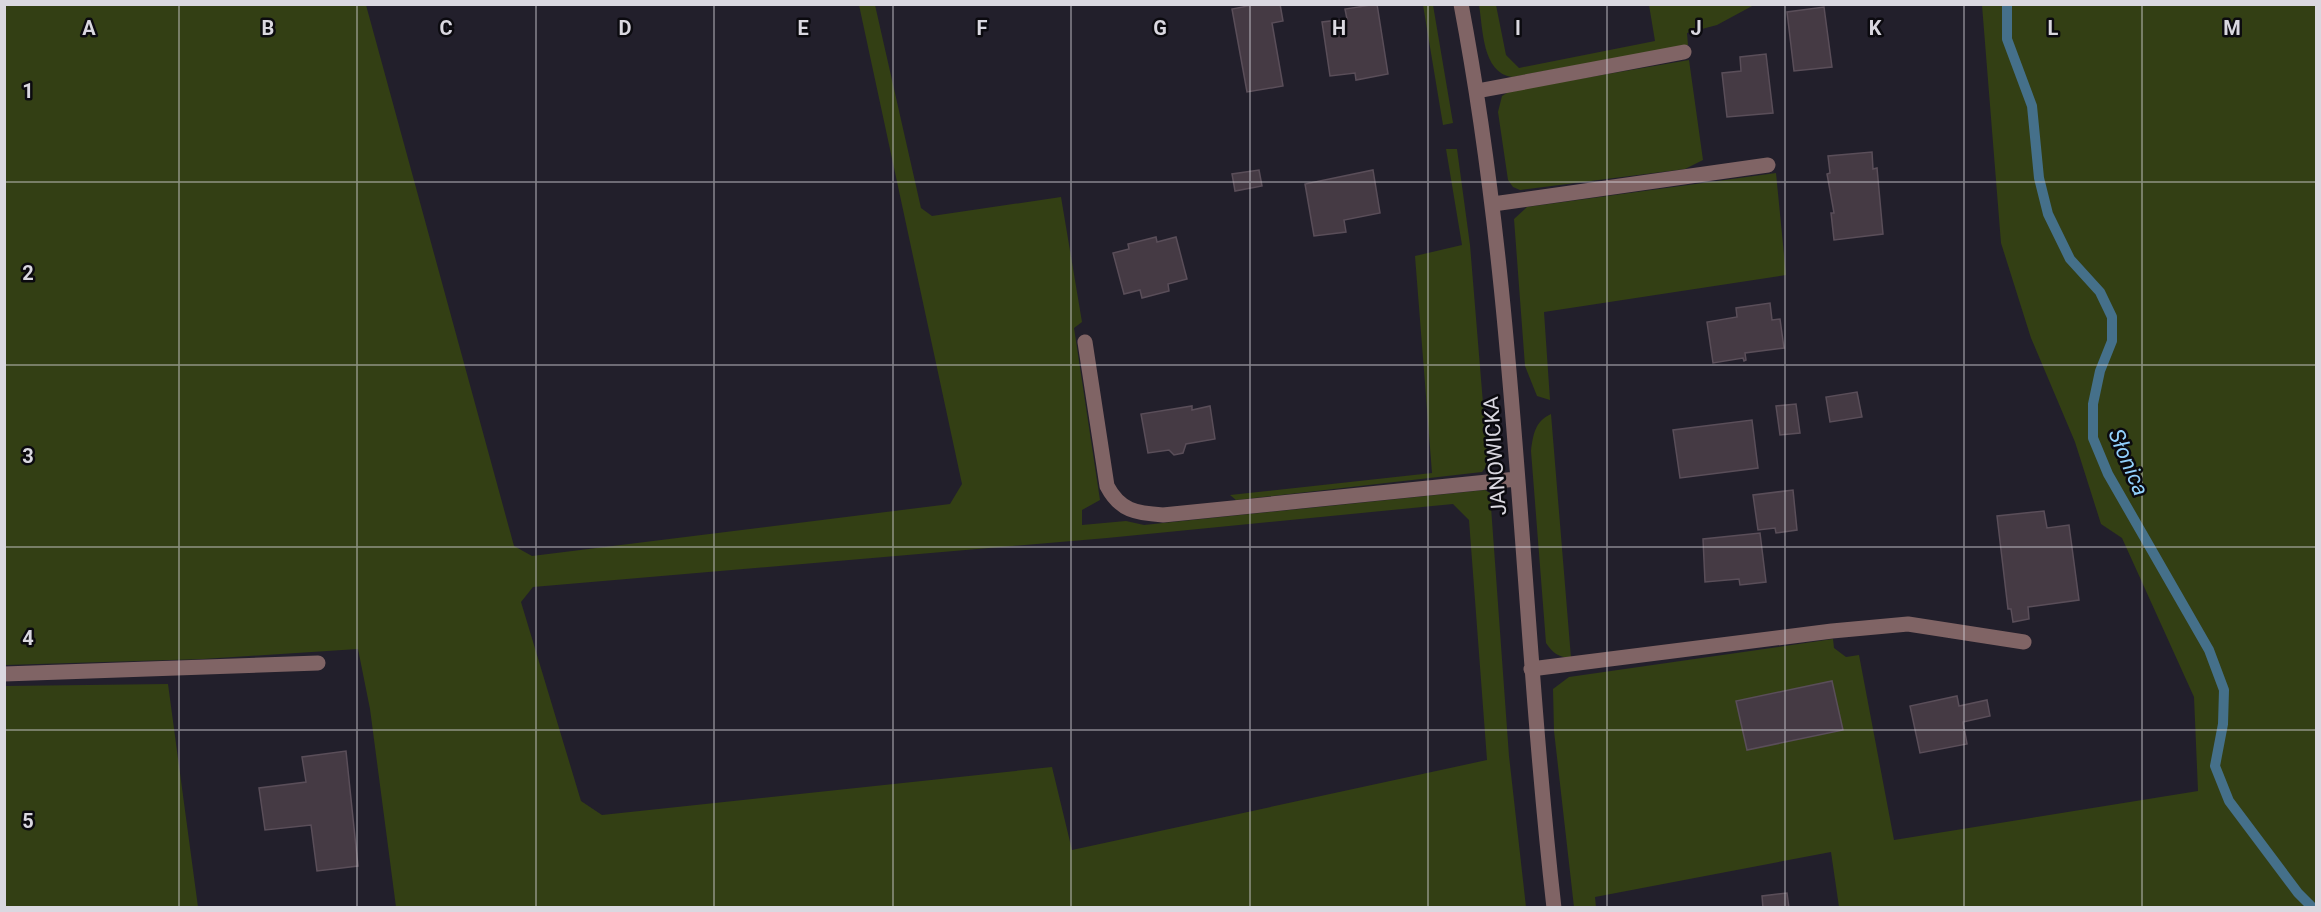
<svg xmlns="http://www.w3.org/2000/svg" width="2321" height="912" viewBox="0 0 2321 912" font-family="Roboto,sans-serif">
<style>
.green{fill:#333f14;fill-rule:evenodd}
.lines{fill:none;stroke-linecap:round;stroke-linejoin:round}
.stream{stroke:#45708a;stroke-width:10}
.building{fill:#453a44;stroke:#5a4e59;stroke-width:1.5}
.minor{stroke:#806465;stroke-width:15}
.grid{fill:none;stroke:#dad8e0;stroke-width:1.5;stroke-opacity:0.55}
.labels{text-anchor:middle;stroke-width:5;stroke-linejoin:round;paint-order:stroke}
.street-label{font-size:21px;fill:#dad8e0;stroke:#0b0a0f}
.water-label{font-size:22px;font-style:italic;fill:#92d1fd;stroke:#0b0a0f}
.grid-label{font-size:20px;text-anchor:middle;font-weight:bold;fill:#dad8e0;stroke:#0b0a0f;stroke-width:5;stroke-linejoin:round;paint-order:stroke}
</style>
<rect width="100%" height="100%" fill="#221f2b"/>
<path class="green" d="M4,5H366L514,546L532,556L950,504L962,484L859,5H875L921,208L932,216L1061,197L1082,322L1074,328L1100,500L1082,510V525L1126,521L1144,525L1485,490L1490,493L1509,756L1526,907H396L370,709L358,649L203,659L5,665ZM1453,504L1469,520L1487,760L1072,850L1052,767L602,815L581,801L521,602L533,587L1107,538Z
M1423,5H1433L1453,123L1443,125Z
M1479,5H1496L1506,55L1519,68L1655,41L1649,5H1754L1717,25L1687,33L1688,45L1512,77C1482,73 1483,28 1479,5Z
M1982,5H2316V907H1839L1831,852L1595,897L1596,907H1574L1554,731L1553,689L1569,677L1833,639L1834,648L1846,657L1859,655L1894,840L2198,791L2194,697L2122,538L2101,524L2075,442L2031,338L2001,243Z
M1689,60L1703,160L1685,169L1520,190L1513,187L1508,180L1498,112L1502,96L1510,91Z
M1446,149H1457L1470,245L1488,464L1482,472L1236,500L1230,495L1432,473L1415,256L1462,245Z
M1776,173L1786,275L1544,312L1550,400L1537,396L1525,366L1514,219L1527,207Z
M1551,414L1571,658C1558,657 1553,653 1546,643L1531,451C1533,435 1535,421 1551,414Z
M168,684L198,907H5V686Z"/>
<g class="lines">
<path class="stream" d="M2007,4V39L2032,106L2039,178L2048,214L2070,259L2100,292L2112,317V341L2100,371L2093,404V438L2108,474L2209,650L2224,690L2223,724L2215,766L2229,801L2298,893L2313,908"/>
</g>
<path class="building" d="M1258,4H1280L1283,21L1272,23L1283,86L1247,92L1232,9Z
M1377,4L1388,74L1356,80L1355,73L1330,76L1322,22L1347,19L1345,9Z
M1824,7L1832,67L1794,71L1787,12Z
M1766,54L1773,113L1727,117L1722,73L1741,71L1740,57Z
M1872,152L1873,169L1877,168L1883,234L1834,240L1831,213H1834L1827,174L1830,173L1828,156Z
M1259,170L1262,186L1235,191L1232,174Z
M1373,170L1380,213L1344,220L1346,232L1314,236L1305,184Z
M1156,237L1157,242L1176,237L1187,279L1168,284L1169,291L1142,298L1140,290L1124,294L1113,253L1129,249L1128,244Z
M1770,303L1772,320L1780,319L1784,348L1745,353L1746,360L1744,361L1743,358L1713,363L1707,322L1737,317L1736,308Z
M1857,392L1862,417L1830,422L1826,397Z
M1796,404L1800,433L1780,435L1776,406Z
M1192,406V410L1210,406L1215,439L1186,444L1183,453L1174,455L1169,450L1148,453L1141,414Z
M1752,420L1758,468L1680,478L1673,430Z
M1793,490L1797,530L1776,533L1775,528L1758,530L1753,495Z
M2044,511L2047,528L2069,525L2079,600L2028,607L2029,619L2013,622L2011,609H2008L1997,516Z
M1760,533L1766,582L1740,585L1739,579L1705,582L1703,539Z
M1832,681L1843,730L1747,750L1736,701Z
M1957,696L1959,706L1987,700L1990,716L1963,722L1967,744L1920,753L1910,706Z
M346,751L358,866L317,871L311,825L265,830L259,788L306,782L302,757Z
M1787,893L1789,908H1763L1762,896Z"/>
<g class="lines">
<path class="minor" d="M1461,4C1518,303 1520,607 1554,908
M1477,91L1684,52
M1493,204L1768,165
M1085,342L1107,486C1120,511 1136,513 1163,515L1517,479
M1531,669L1832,631L1908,624L2024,642
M4,674L318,663"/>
</g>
<path class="grid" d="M179,4V908M357,4V908M536,4V908M714,4V908M893,4V908M1071,4V908M1250,4V908M1428,4V908M1607,4V908M1785,4V908M1964,4V908M2142,4V908M4,182H2316M4,365H2316M4,547H2316M4,730H2316"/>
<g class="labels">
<g class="street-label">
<text transform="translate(1495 456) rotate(-94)" y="7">JANOWICKA</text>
</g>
<g class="water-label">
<text transform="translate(2129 462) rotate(67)" y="8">Słonica</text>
</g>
</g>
<g class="grid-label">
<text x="89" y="35">A</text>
<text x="268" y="35">B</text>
<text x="446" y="35">C</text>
<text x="625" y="35">D</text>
<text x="803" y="35">E</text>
<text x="982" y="35">F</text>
<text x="1160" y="35">G</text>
<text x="1339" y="35">H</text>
<text x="1518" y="35">I</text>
<text x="1696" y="35">J</text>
<text x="1875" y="35">K</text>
<text x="2053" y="35">L</text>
<text x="2232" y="35">M</text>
<text x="28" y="98">1</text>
<text x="28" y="280">2</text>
<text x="28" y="463">3</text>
<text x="28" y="645">4</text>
<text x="28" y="828">5</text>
</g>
<rect width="2321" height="912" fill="none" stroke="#dad8e0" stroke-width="12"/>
</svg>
